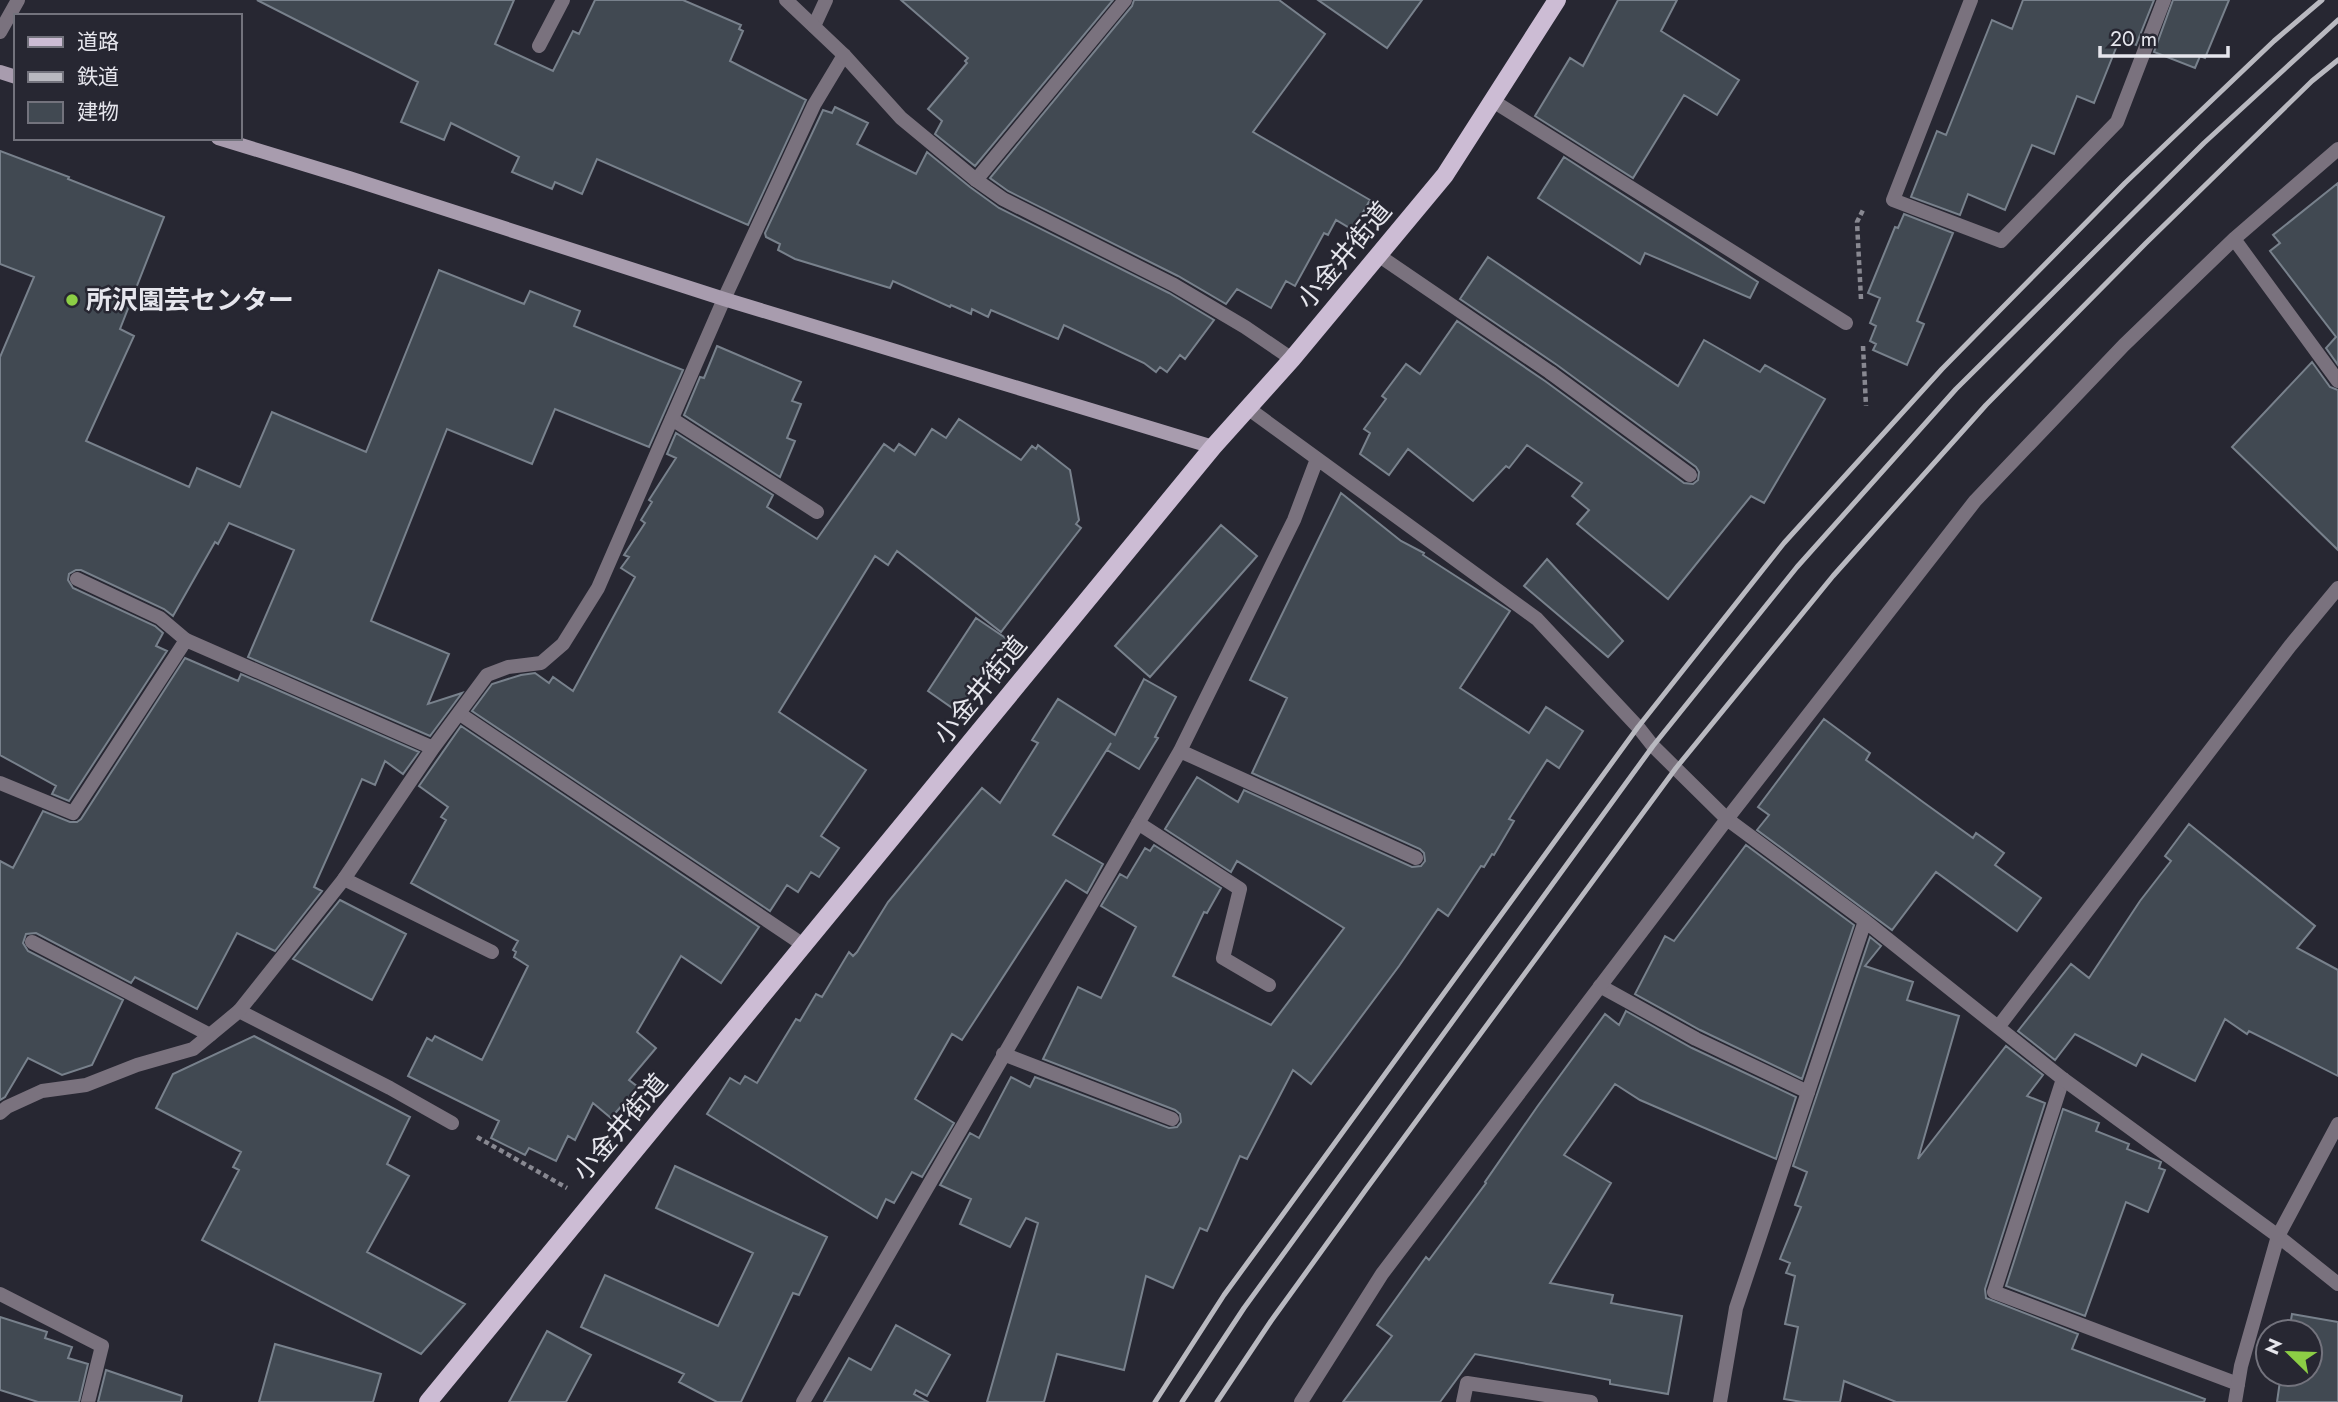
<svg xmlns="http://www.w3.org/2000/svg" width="2338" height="1402" viewBox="0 0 2338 1402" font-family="Jost,'Noto Sans JP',sans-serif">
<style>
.building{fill:#414952;stroke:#78818c;stroke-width:2}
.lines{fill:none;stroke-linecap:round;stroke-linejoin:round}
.path{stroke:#888891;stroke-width:4.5;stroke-dasharray:5 3.5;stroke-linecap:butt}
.lane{stroke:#7a727e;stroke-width:14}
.street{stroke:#7a727e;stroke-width:14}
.secondary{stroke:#a89cae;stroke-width:14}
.primary{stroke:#ccbcd4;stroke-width:18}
.rail{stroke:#b9b9c0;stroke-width:5}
.poi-dot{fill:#8cce45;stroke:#272732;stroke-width:2.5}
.labels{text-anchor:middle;stroke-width:5;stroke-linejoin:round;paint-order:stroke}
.street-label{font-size:26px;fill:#e6e6ed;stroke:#272732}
.poi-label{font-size:26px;font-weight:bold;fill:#e6e6ed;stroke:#272732;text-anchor:start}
</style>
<rect width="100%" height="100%" fill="#272732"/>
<path class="building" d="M257,0H514L495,44L553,71L573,31L579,34L595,0H683L741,25L739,29L743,31L730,61L806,100L748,225L597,159L582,194L555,182L552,189L512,172L519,157L451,123L444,140L401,122L418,82Z
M901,0H1113L975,166L935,134L942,121L928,109L967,63L965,61L968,58Z
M1134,0H1279L1325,34L1253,132L1370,200L1353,230L1336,220L1328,235L1324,233L1295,286L1286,281L1271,308L1237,289L1226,304L1178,276L1008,191L990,178L1132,6Z
M1318,0H1422L1387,48Z
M1618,0H1677L1661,31L1739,80L1717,115L1684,95L1633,178L1535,116L1570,58L1583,66Z
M2023,0H2154L2136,45L2120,38L2094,103L2077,96L2054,154L2032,145L2005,210L1968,194L1960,215L1911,197L1937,131L1946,135L1992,20L2012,29Z
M2173,0H2229L2205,58L2200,56L2195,68L2154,52Z
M835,107L868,123L857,144L916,174L927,152L970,187L999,208L1169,293L1214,320L1185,359L1180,355L1167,372L1160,367L1156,372L1144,363L1064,325L1058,339L991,310L988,317L972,309L971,314L951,305L950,307L893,281L890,288L795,259L778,250L780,244L766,237L765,233L823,110L832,113Z
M0,151L69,177L68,179L164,217L120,329L134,336L86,441L189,487L197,468L240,487L272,412L366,452L439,270L524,304L530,291L580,311L574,326L683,370L649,447L555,409L532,464L447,429L371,621L449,654L428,704L462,693L430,736L248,657L294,550L229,523L218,544L215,542L173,616L164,609L81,570H76L69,574L68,580L73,588L155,626L163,633L156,646L167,651L69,801L52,794L56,786L0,755V357L34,277L0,264Z
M1564,157L1758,282L1750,298L1645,253L1640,264L1538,198Z
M2338,183V365L2326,348L2336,337L2270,251L2280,243L2273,235Z
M1904,214L1953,233L1917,321L1924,324L1907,365L1873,350L1876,344L1870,341L1876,326L1870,323L1880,298L1868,293L1895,227L1898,228Z
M1488,257L1678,386L1704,340L1760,372L1765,365L1825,399L1764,503L1751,496L1668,599L1577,524L1589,510L1572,496L1582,483L1527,445L1509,468L1506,466L1473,501L1408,449L1389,475L1360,454L1370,433L1364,429L1386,399L1382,396L1406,364L1420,374L1457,321L1545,381L1684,483L1693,484L1698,480L1699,472L1696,467L1557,365L1460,299Z
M717,346L801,382L792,401L801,404L787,438L795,441L780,477L684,415L700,377L704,378Z
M2312,362L2330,387L2338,390V550L2232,447Z
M959,419L1021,460L1032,446L1036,449L1038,445L1070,470L1079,520L1076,524L1081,528L1001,632L897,551L888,565L875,556L779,712L866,770L821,836L839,848L819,877L811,872L798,892L787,885L770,911L472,711L492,684L521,675L535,673L549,683L553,677L573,691L635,577L621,568L629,557L624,555L645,523L641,520L652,502L649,500L676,458L667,454L676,433L773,495L767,507L817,539L884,444L894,451L899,444L915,455L932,429L946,438Z
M1341,493L1401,541L1424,553L1423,555L1510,611L1460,688L1529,733L1546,707L1583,731L1559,768L1547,760L1509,819L1514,821L1494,855L1492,854L1484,867L1481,866L1448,916L1438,909L1399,966L1311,1084L1293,1070L1247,1159L1240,1156L1207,1231L1200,1228L1173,1288L1146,1276L1124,1370L1057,1354L1044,1402H987L1038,1223L1026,1218L1010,1247L960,1224L971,1199L940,1185L970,1133L979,1138L1011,1077L1030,1087L1035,1077L1169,1128L1177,1127L1181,1122L1180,1114L1175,1110L1043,1059L1078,987L1101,998L1136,927L1101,906L1120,874L1127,878L1145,848L1150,851L1154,845L1221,888L1207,913L1204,912L1173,976L1271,1025L1344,928L1237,861L1231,872L1165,829L1197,777L1238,802L1244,790L1412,867L1421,866L1425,861L1424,853L1420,849L1252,773L1287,698L1250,680Z
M1221,525L1257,556L1150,677L1115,646Z
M1547,559L1623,641L1608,657L1524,586Z
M976,618L1007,639L958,712L928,691Z
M185,658L238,681L241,674L419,752L403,774L385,761L375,785L362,779L314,887L322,891L275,951L237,933L197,1009L135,977L131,983L36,933L26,934L23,943L28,951L123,1000L92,1065L62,1075L28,1058L5,1097L0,1100V861L13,868L43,811L70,822H77L81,819Z
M1144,679L1176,697L1155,737L1158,738L1139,769L1107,750L1111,743L1053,835L1103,864L1087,893L1066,880L962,1040L952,1034L915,1099L954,1123L922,1177L912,1172L894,1203L886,1199L877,1218L707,1114L730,1078L740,1084L745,1076L757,1083L796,1019L800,1021L816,994L822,997L849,952L853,956L857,952L888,902L982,788L1000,803L1038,743L1032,740L1058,699L1115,735Z
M1824,719L1870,753L1866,760L1923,802L1973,838L1976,833L2004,853L1995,865L2041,898L2017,931L1936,872L1892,930L1757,830L1769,815L1758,807Z
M461,726L759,927L721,983L681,956L637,1032L656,1048L629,1080L638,1087L611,1118L593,1103L575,1140L568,1136L556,1161L529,1148L525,1155L491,1138L499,1121L408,1076L427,1038L432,1041L435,1036L482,1060L528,966L514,957L516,952L513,950L518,941L411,883L446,820L441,817L448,807L419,786Z
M2189,824L2315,926L2297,948L2338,970V1076L2249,1031L2247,1034L2225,1019L2195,1081L2142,1054L2136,1066L2075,1034L2055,1060L2018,1031L2071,964L2089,978L2140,901L2171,861L2165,856Z
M1746,845L1854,925L1802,1079L1700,1030L1635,994L1665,936L1674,941Z
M340,900L406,934L372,1000L293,959Z
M1870,937L1881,946L1865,966L1913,982L1907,1000L1959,1016L1918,1159L2006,1046L2043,1075L2027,1096L2045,1103L1985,1289L1986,1298L2078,1334L2072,1349L2205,1399L2204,1402H1896L1844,1381L1840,1402H1802L1784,1399L1798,1327L1785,1324L1795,1276L1786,1273L1790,1263L1780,1259L1801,1207L1795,1205L1807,1172L1793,1166Z
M1626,1011L1692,1048L1796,1097L1776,1159L1640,1100L1615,1084L1564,1155L1611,1183L1550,1283L1613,1295L1611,1303L1682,1316L1668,1394L1610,1384V1380L1475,1354L1440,1402H1343L1392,1336L1377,1325L1426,1257L1429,1260L1486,1183L1485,1182L1537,1107L1605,1014L1619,1025Z
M254,1036L410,1117L387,1164L409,1176L367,1252L465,1304L421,1354L202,1240L239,1170L233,1167L241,1152L156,1108L173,1074Z
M2063,1109L2099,1123L2096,1131L2129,1144L2127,1149L2161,1162L2159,1168L2165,1170L2148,1212L2126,1202L2085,1316L2006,1286Z
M675,1166L827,1237L799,1295L793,1293L741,1402H717L679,1382L684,1374L581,1327L605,1275L718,1326L753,1253L656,1208Z
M2292,1314L2338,1322V1402H2277L2281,1374H2310V1332H2289Z
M0,1317L47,1332L45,1338L72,1347L68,1358L88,1364L79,1402H38L0,1390Z
M896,1325L950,1355L927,1396L916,1390L914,1394L928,1402H824L849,1358L871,1370Z
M547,1331L591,1355L566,1402H509Z
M275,1344L381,1374L373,1402H259Z
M106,1370L182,1396L181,1402H98Z"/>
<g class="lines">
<path class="path" d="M1861,299L1857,222L1864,208
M1863,346L1866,406
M477,1137L567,1188"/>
<path class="lane" d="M814,26L826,0
M539,46L563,0
M1493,101L1846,323
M976,180L1125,0
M1378,255L1551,373
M724,299L814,105L844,55
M672,419L817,512
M77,579L160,618L186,640
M460,714L805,946
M344,879L492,952
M32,942L210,1035
M1600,986L1696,1039L1808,1092
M239,1011L390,1088L452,1123
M2063,1079L1994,1292L2238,1384
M0,1294L102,1346L88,1402"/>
<path class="street" d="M786,0L844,55L901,118L976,180L1003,199L1174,285L1245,327L1292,359
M1971,0L1893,200L2001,241L2117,122L2164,0
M0,32L18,0
M2234,239L2338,381
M1551,373L1690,475
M1249,409L1537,619L1638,727L1653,746L1727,819L1865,921L2063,1079L2278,1236L2338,1284
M1180,751L1416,858
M0,783L73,813L186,640L433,748
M1138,823L1240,889L1223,958L1269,985
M1999,1026L2290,646L2338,588
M1003,1054L1172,1119
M0,1113L7,1107L42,1091L86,1085L137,1065L193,1049L239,1011L344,879L433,748L487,675L508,667L541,663L563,644L598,588L724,299
M803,1402L1180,751L1294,520L1317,459
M1301,1402L1382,1274L1727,819L1975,501L2124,345L2234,239L2338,149
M1463,1402L1467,1383L1591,1402
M1720,1402L1736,1308L1865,921
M2235,1402L2241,1366L2278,1236L2338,1124"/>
<path class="secondary" d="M0,72L16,77
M218,138L349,178L724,299L1213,447"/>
<path class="primary" d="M428,1402L1213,447L1292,359L1445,175L1557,0"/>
<path class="rail" d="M1155,1402L1224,1295L1638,727L1784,543L1942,369L2125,183L2274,41L2322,0
M1182,1402L1244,1308L1653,746L1797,567L1956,389L2204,143L2338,20
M1217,1402L1271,1321L1367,1188L1676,768L1833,576L1986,405L2146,243L2312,81L2338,60"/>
</g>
<circle class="poi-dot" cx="72" cy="300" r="7"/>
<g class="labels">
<g class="street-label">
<text transform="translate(1344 255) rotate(-50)" y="9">小金井街道</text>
<text transform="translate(980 690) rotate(-51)" y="9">小金井街道</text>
<text transform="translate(620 1127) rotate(-50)" y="9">小金井街道</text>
</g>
<g class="poi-label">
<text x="86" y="309">所沢園芸センター</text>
</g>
</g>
<rect x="14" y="14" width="228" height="126" fill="#272732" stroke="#73737d" stroke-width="2"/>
<rect x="28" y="37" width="35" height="10" fill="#ccbcd4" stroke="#73737d" stroke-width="2"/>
<text x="77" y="49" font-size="21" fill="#e6e6ed">道路</text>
<rect x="28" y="72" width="35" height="10" fill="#b9b9c0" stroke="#73737d" stroke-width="2"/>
<text x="77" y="84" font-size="21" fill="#e6e6ed">鉄道</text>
<rect x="28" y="102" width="35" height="21" fill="#414952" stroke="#73737d" stroke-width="2"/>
<text x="77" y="119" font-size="21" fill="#e6e6ed">建物</text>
<g transform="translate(2289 1353) rotate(293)"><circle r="33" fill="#272732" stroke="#73737d" stroke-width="2"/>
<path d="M0-5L12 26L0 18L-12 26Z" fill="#8cce45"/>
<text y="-10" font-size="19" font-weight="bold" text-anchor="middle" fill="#e6e6ed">N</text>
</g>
<path d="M2100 46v10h128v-10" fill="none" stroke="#e6e6ed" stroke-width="3.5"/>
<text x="2110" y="46" font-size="21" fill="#e6e6ed" stroke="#272732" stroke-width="5" paint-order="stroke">20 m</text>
</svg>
